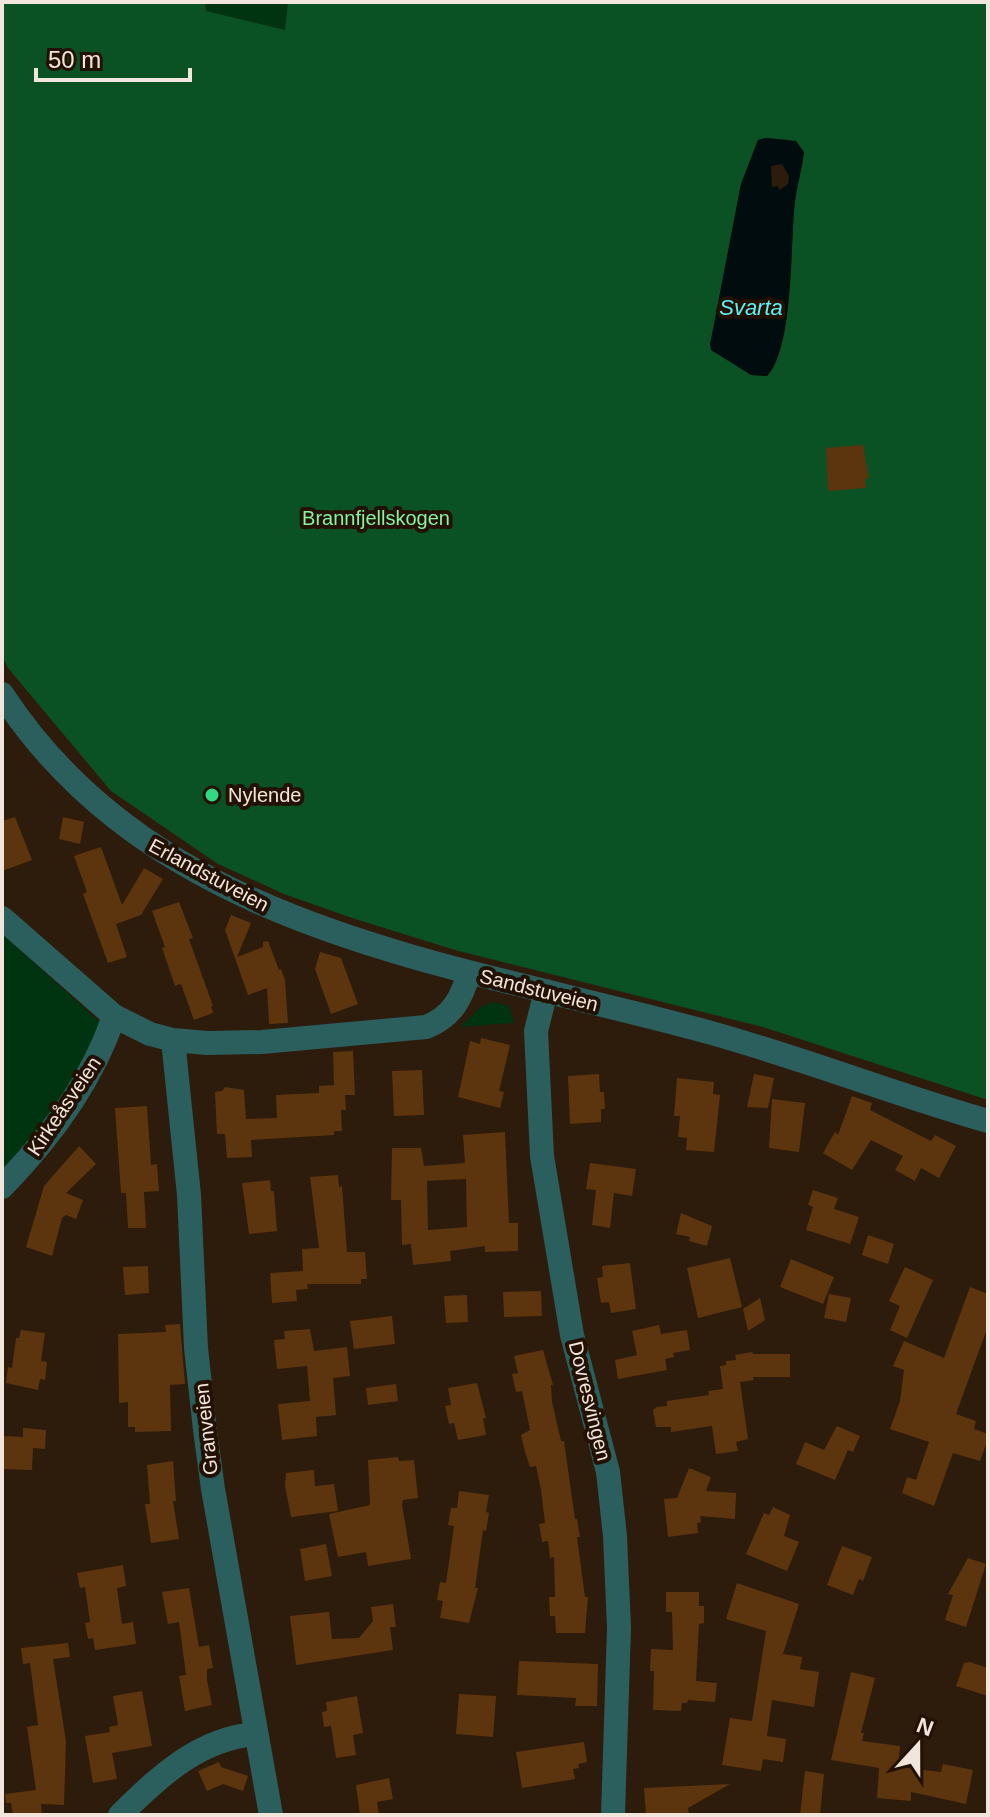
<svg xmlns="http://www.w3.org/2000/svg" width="990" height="1817" viewBox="0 0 990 1817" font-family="Arial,sans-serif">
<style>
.green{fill:#003411}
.forest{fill:#0a5224;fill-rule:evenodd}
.water{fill:#000c0d;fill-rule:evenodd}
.building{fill:#5c350f;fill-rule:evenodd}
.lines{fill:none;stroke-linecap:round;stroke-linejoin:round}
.minor{stroke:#2a5f5e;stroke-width:24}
.poi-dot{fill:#32d882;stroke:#231103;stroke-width:3}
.labels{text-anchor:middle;stroke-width:8;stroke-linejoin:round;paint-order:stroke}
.park-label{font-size:20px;fill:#85f49e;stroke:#231103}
.poi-label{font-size:20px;fill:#f2e5db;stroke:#231103;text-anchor:start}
.street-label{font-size:20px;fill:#f2e5db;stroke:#231103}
.water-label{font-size:22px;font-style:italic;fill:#5ef3f8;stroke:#231103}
</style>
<rect width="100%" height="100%" fill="#2d1b0b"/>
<path class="green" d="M205,2H288L285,31L205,11Z
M2,934L105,1027L36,1147L2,1178Z
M494,1002L509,1006L514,1023L460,1027L482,1006Z"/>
<path class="forest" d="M2,2H205L206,11L285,30L288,2H988V1100L763,1027L455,950L352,918L284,894L218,864L111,791L8,668L2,656ZM766,138L789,140L804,153C802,169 797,185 795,201C790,242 794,348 767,376L751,375L710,345L741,184L758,140Z"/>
<path class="water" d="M766,138L796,141L804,152C802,169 797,185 795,201C790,242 794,348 767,376L751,375L711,350L710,345L741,184L758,140ZM782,164L789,176L788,184L780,190L777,186L772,187L771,166Z"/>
<path class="building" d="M863,445L869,478L865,479L866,488L828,491L826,448Z
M15,817L32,860L2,871V821Z
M63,817L84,822L80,844L59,839Z
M101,847L122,905L144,868L163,879L141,915L116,924L127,957L108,963L83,894L87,892L74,856Z
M179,902L193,938L189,939L213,1006H211L213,1013L194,1020L181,984L175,986L162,948L165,947L152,911Z
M231,915L251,923L237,957L263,947V942L268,941L279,970L281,969L285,980L288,1023L269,1024L267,988L248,995L225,930Z
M320,952L341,958L358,1004L331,1014L315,969Z
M481,1038L510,1045L499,1091L504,1092L500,1108L458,1097L470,1041L480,1044Z
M353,1051L355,1095H345L346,1110H341L342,1131H334V1135L251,1140L252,1157L227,1158L225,1134H217L215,1092L222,1091L225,1087L244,1090L246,1119L277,1118L276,1095L319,1093V1086L334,1085L333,1052Z
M422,1070L424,1115L394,1116L392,1071Z
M599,1074L600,1092H604L605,1109H601V1122L570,1124L568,1076Z
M754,1074L774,1078L768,1108L747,1107Z
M677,1078L714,1082L713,1094L720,1095L714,1152L686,1150L687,1138L678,1137L680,1116H674Z
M852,1096L872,1103L870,1110L931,1141L935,1135L956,1146L939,1178L921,1168L915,1181L895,1170L903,1156L871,1140L852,1170L823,1153L835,1132L838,1135Z
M772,1099L805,1103L799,1152L769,1148Z
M147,1106L151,1165L157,1164L159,1191L144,1192L146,1228H128L126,1193H121L115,1108Z
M505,1132L509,1223H518V1251L485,1252V1246L450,1251L451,1261L413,1265L411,1244L402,1245L401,1200H391L392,1148H421L424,1166L465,1163L463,1135ZM466,1179L467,1227L428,1230L427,1181Z
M79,1146L96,1164L66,1193L83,1200L76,1219L66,1215L62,1218L52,1256L26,1247L44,1186Z
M590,1163L636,1169L632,1196L614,1193L610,1228L592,1225L596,1190L586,1189Z
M338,1175L339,1187L342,1186L347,1252H365L367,1279H361V1284H307L308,1289L296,1290L297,1301L272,1303L270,1273L303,1271L302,1249L319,1248L310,1177Z
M270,1180L271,1191H274L277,1231L249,1234L242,1183Z
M813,1190L838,1198L834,1209L859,1217L850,1244L806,1230L813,1207L808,1205Z
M681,1213L712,1226L707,1246L689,1241L690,1237L676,1234Z
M868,1235L894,1244L888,1264L862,1255Z
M730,1258L742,1307L698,1318L687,1268Z
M791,1259L834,1277L823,1304L780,1287Z
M630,1263L636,1309L611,1313L609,1302L601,1303L597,1278L603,1277L602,1266Z
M148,1266L149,1293L125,1295L123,1267Z
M905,1267L933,1280L907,1338L890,1330L900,1306L889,1301Z
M970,1287L988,1294V1326L956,1414L976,1421L974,1429L988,1434V1439L980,1461L953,1453L934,1506L902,1493L907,1477L916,1480L929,1442L890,1429L900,1401L904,1370L893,1366L904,1341L944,1358Z
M541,1291L542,1316L504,1317L503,1292Z
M829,1294L851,1298L846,1322L824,1318Z
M467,1295L468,1322L446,1323L444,1296Z
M760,1298L765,1320L748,1331L743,1309Z
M392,1316L395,1344L354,1349L350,1321Z
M180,1324L185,1384L170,1385L171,1431L135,1432V1427H128V1402L119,1403L118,1334L166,1332L165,1325Z
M659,1325L661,1334L687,1330L690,1350L673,1353L674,1357L665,1359L667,1370L618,1379L615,1360L637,1355L632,1331Z
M310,1329L314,1351L347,1347L350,1376L333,1378L336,1415L316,1417L317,1436L282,1440L278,1404L310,1401L307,1366L277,1369L274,1340L285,1339L284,1331Z
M21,1330L45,1333L41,1361L47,1362L45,1380L40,1379L38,1390L6,1383L8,1367L12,1368L16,1338H19Z
M543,1350L553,1385H551L552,1402L561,1441H564L575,1519H577L580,1537H577L585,1597H588L585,1633H556L555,1616H550L549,1597H555L554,1557L550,1558L548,1541L542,1542L539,1524L545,1523L541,1490L536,1466L530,1467L525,1452L521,1435L530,1430L522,1391L516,1392L512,1374L518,1373L514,1356Z
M752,1352L753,1354H790V1377H753L754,1380L740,1382L748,1439L736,1442L738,1451L716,1454L712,1426L671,1432V1427H656L653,1410L657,1407L667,1406V1401L709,1395L708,1391L723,1389L720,1366L726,1365V1361L736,1360L735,1355Z
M477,1383L486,1418H483L486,1435L458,1440L454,1423L449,1424L445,1406L451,1405L448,1388Z
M396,1384L398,1401L368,1405L366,1388Z
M837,1426L860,1436L853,1452L848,1450L835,1480L796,1464L805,1442L824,1450Z
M23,1428L46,1430L45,1449L33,1448L32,1470L2,1469V1436L23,1437Z
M398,1457L399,1461L414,1460L418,1498L403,1500L402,1504L411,1559L368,1566L366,1552L338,1557L329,1514L370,1505L368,1460Z
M173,1461L176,1501H173L179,1539L151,1543L145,1504H150L147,1465Z
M689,1468L711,1477L706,1491L736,1493L735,1519L700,1516L701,1522L697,1523L698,1533L668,1537L664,1499L677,1498Z
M314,1470L315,1486L334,1484L338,1511L291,1517L285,1486L286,1473Z
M459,1491L489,1495L486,1512L489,1513L486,1531L483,1530L475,1588H478L469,1623L440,1618L443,1601L437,1600L440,1582L446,1583L454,1526L448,1525L451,1508H457Z
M773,1507L790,1515L784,1536L799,1542L787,1571L746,1554L764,1513L769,1515Z
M326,1544L332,1576L305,1581L300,1549Z
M842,1546L872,1557L863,1581L859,1579L853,1595L827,1585Z
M968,1558L986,1564L966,1627L945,1620L953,1595L948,1594Z
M123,1565L126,1586L117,1588L122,1624L133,1622L136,1644L95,1650L93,1638L88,1639L85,1623L90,1622L85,1587L80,1588L77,1573Z
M737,1583L799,1604L783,1654L802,1657L800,1669L819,1672L814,1707L772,1700L767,1736L786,1739L783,1762L763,1759L761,1771L722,1765L730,1718L752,1721L766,1631L726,1619Z
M189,1588L199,1647L209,1645L213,1668L207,1669V1680L212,1705L185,1711L179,1676L186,1675L179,1622L168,1624L162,1592Z
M666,1592H699V1606H704V1623L699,1624L696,1681L717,1683L715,1702L688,1700L687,1703H682L681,1711L653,1710L654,1671H650L651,1649L673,1650L672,1612H666Z
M393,1604L396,1627H390L393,1650L296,1665L290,1616L329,1612L332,1639L359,1638L373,1621L371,1607Z
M68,1643L70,1657L53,1659L66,1741L64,1805L41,1804L42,1815H13L11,1803H6L5,1794L36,1790L27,1727L38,1725L30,1663L23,1664L21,1648Z
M519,1661L598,1664L597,1706H575L576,1698L517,1695Z
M970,1662L988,1668V1696L956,1686L964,1663Z
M851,1672L875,1678L861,1733H864L862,1741L900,1746L898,1767L941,1772L943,1764L973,1770L966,1804L911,1792V1801L877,1798L879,1768L831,1760Z
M142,1691L152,1746L112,1753L117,1779L93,1783L85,1736L110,1732L109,1727L118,1725L113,1696Z
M459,1694L496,1696L493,1737L456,1734Z
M357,1696L363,1733L353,1735L356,1755L336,1758L331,1726L324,1727L322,1712L327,1711L326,1702Z
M584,1742L587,1762L578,1764L579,1768L573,1769L575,1779L522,1788L516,1752Z
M219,1762L221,1767L248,1776L243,1791L223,1784L207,1791L198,1771Z
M805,1771L824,1774L820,1815H800Z
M389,1778L393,1799L377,1802L379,1815H360L356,1785Z
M730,1784L688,1808L689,1814L646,1815L644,1788Z"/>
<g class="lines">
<path class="minor" d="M2,694C156,929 445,961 693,1028C793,1054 889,1093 988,1121
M2,918L114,1016L150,1034L173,1040L207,1043L262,1042L426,1027C452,1017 462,998 469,972
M546,991L536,1031L542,1156L572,1335L608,1472L615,1536L619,1628L613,1815
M173,1040L189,1195L196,1348L205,1430L213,1489L271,1815
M2,1187C50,1138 92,1082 114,1016
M120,1815C159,1777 198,1739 255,1734"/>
</g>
<circle class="poi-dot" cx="212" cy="795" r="8"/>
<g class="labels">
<g class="park-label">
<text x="376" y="525">Brannfjellskogen</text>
</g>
<g class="poi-label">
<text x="228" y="802">Nylende</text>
</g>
<g class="street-label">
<text transform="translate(209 875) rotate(28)" y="7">Erlandstuveien</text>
<text transform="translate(539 990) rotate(14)" y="7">Sandstuveien</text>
<text transform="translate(64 1106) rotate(-56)" y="7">Kirkeåsveien</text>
<text transform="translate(590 1401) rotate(76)" y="7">Dovresvingen</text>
<text transform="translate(206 1429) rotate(-96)" y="7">Granveien</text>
</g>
<g class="water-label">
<text x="751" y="315">Svarta</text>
</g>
</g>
<rect width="990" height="1817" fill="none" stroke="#f2e5db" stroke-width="8"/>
<g transform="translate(918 1745) rotate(21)" stroke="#231103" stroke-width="6" paint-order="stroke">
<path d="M0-6L14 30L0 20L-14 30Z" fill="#f2e5db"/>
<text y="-12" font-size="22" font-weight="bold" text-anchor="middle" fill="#f2e5db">N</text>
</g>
<path d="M36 68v12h154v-12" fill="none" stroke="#f2e5db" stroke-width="4"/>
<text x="48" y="68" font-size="24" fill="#f2e5db" stroke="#231103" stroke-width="6" paint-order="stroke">50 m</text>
</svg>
